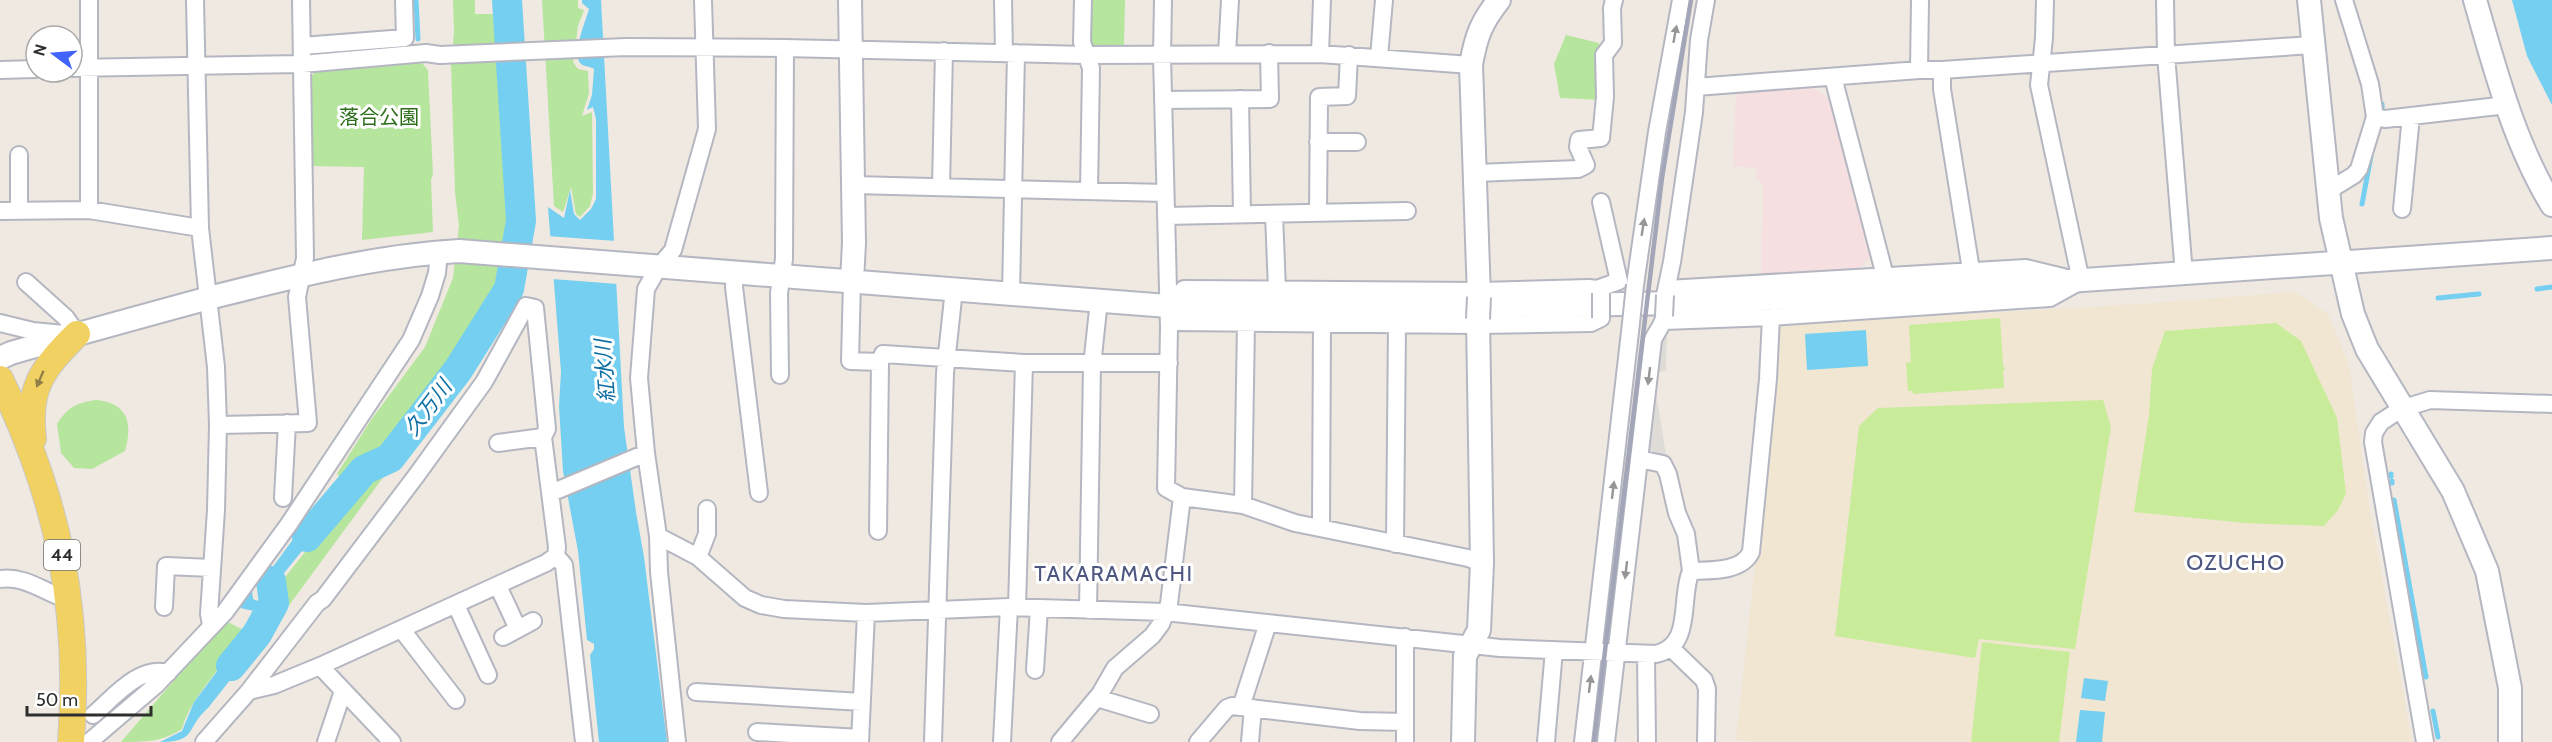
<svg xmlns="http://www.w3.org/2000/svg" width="2552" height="742" viewBox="0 0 2552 742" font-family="Cabin,'Noto Sans JP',sans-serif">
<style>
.education{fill:#f0e6d1}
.medical{fill:#f5dfe0}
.green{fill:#b6e59e}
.pitch{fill:#c9ec9a}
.plaza{fill:#dfdcd8}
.water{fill:#75cff0}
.pier{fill:#efe9e1}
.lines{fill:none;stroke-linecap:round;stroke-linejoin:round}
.stream{stroke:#75cff0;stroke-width:5}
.river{stroke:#75cff0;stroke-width:30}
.street-casing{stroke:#b4b7c1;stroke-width:20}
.secondary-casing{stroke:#b4b7c1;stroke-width:26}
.primary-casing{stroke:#c9c9c9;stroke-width:28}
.street{stroke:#fff;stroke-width:16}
.secondary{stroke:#fff;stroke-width:22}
.primary{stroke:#f2d163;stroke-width:26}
.rail{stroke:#a3a6b8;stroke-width:4.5}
.street-bridge-casing{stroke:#b4b7c1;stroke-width:20;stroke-linecap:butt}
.secondary-bridge-casing{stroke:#b4b7c1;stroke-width:26;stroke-linecap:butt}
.street-bridge{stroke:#fff;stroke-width:16}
.secondary-bridge{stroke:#fff;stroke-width:22}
.oneway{fill:#969696}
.oneway2{fill:#908048}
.labels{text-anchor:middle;stroke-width:6;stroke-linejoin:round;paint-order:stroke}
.shield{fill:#fff;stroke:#6d6d6d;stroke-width:1.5}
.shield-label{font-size:18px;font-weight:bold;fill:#2e2e2e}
.park-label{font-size:20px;fill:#2c6e1b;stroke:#fff}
.water-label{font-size:21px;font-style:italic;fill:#0d6fa3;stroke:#fff}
.quarter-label{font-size:22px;letter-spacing:1.5px;fill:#4d5680;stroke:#fff}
</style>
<rect width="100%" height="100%" fill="#efe9e1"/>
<path class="education" d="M2295,292L2328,314L2349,365L2369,505L2412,742H1754L1736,740L1781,325L2139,304Z"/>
<path class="medical" d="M1810,86L1832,100L1871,256L1859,269L1761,274L1763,185L1756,178V168L1733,166L1736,92Z"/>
<path class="green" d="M453,0H475V14H505L511,200L517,209L501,294L393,446L370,461L334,501C331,490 336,486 339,476L337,474L371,420L425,347L453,278L459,226L455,192L451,65L454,33Z
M542,0H578V8L584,10L578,26L573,62L578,69L588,71L589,93L582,116L592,112L593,193L590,206L580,217L576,214L571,187L563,212L554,206Z
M1088,0H1125L1124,48H1092L1087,42Z
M1566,35L1599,43L1603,65L1602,100L1560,98L1554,64Z
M422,63L428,70L433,174L431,180L433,232L362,240L364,167L311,166L310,78L315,72Z
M96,400C128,403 133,423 125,451L92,469L74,468L61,453L57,424C68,407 76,403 96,400Z
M398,457L279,619H275L286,604L277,587L334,516L335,508L368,474Z
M228,622L245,631L244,638C224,664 190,698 182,729C162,742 144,742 121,742L212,636Z"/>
<path class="pitch" d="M2000,318L2003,365L2005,370L2003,371L2004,388L1913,394V391H1908L1906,363L1911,362L1909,325Z
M2276,323L2301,341L2337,418L2346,493L2338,510L2324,526L2245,523L2134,512L2149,415L2152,369L2165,331Z
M2103,400L2111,427L2075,649L1979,639L1975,658L1835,636L1859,426L1878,408Z
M1982,642L2070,652L2059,742H1971Z"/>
<path class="plaza" d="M1667,330L1666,371L1659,372L1656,392L1666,455L1650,456L1646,455L1662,331Z"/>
<path class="water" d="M582,0H601L624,427L636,512L644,557L667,742H599L590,655L594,649V644L587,640L578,551L563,471L559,406L561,372L548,207L564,218L570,190L574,214L580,220L591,209L596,199V119L593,107L587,110L592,95L594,69C590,66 585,67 581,64C571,55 586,20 589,9L582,3Z
M2512,0H2552V105L2527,56Z
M1866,330L1868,366L1807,370L1805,334Z
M335,482L331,493L332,514L276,583L278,594L286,600L274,622L258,612L240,608L252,590L253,599L261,602L265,588L261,583Z
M248,630L264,637L208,708C185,728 198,742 160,742L182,731L194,702Z
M2084,678L2108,681L2105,701L2081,698Z
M2080,710L2105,712L2102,742H2076Z"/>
<path class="pier" d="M547,236L616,241L618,284L552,279Z"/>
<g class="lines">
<path class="stream" d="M416,0L418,39
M2382,115V104
M2362,204L2371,156
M2537,289L2552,287
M2438,298L2479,294
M2391,474V476
M2392,481V483
M2394,500L2426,677
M2433,711L2438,737"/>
<path class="river" d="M307,537L364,470L390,458L458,370L509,289L521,221L507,0
M231,666L257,634L274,603L271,581"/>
<defs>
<path id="street" d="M195,0L200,228L216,367L218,425L216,510L209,614L211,625
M1003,0L1004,52
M1083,0L1082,42L1091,68L1089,191
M1163,0L1162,56L1169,328L1166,488L1182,497
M2045,0L2044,38L2039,85L2081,281
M2165,0L2166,55L2184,274
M302,46L405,38L404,0
M1227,54L1230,0
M1320,54L1322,0
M1379,57L1384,0
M72,68L302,64L426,53L440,55L626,47L785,48L1086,55L1320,54L1471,65
M0,70L36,69
M1919,70L1920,0
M1942,70V89L1971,270
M1833,77L1885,276
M1696,87L1919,70H1942L2312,45
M1240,99L1242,214
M1163,100L1270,99L1269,53
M2375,117L2385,119L2507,105
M1318,142H1357
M1476,173L1578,169L1586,165L1578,147L1579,140L1601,138L1605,97L1604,55L1613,43L1612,8L1614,0
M854,185L1165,193
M941,187L944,51
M2328,191L2354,175L2359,169L2375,117L2370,84L2344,0
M2402,209L2411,116
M89,210V0
M0,211L89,210L200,228
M19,211V155
M1318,213L1319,97L1347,96L1349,55
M1274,214L1277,290
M1166,216L1407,211
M735,273L734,287L759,493
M852,281L850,361L880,362L883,354L1024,363H1169
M26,282L66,318L77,334
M1635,285L1657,132L1681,0
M1597,289L1619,281L1601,202
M1667,289L2026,268L2063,277
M1011,293L1016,53
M1601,293L1597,289L1589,288L1479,291L1184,289L1168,306L1179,322L1478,325L1591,323L1601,318
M1665,295L1672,262L1694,112L1699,40L1706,0
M1664,321L1771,317L2050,298L2077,283
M0,323L33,331L64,334
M780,375L779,293L784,259L785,48
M218,425L308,423L297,297L305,258L301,0
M498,443L543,437
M1639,459L1663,464L1668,474L1677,513L1686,534L1691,571
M551,493L646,453
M283,498L287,423
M1243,505L1246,323
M1321,528L1322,323
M878,531L880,362
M658,536L698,557L745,598L761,605L784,609L866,613L1009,607L1165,612L1500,648L1656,654C1694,646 1679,597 1691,571C1711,570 1742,572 1751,552L1768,379L1771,317
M1395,544L1397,324
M556,556L564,565L584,742
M698,557L707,534V509
M0,579C24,575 46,593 68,600
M498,586L518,629
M456,605L488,675
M164,607L166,566L212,568
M1017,607L1024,363
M1088,610L1092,366L1099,300
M402,630L456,700
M503,637L533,621
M1405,637V742
M1670,647L1704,680L1707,689L1706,742
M1646,655L1647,742
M320,666L392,742
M1035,670L1039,608
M696,692L862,702
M1097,698L1150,714
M1241,707L1360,721L1405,722
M93,715C113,698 139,665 168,673
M757,732L860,738
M89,742L156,685L225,612L289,524L411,340L430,296L437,273L439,252
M204,742L249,691L317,603L323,599L416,476L484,382L526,306L535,308L547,429L543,437L557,547L556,556L546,563L320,666L274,685L249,691
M326,742L343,691
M677,742L659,572L658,536L646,453L639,378L646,289L658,268L673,250L707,129L703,0
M860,742L866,613
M933,742L945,373L954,289
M1002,742L1009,607
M1060,742L1100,694L1115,668L1152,636L1161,624L1169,604L1182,497L1243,505L1295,523L1468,558L1482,563
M1198,742L1227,708L1232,706L1241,707L1268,623
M1250,742L1253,708
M1546,742L1554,650
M1583,742L1631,323
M1606,742L1653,340C1656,332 1664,324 1664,316
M2425,742L2373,442L2374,433L2381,422L2401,409L2430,400L2552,404"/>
<path id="secondary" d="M850,0L854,243L852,281
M2309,0L2331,218L2353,314L2367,349L2453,491L2487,571L2510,688V742
M2475,0C2495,69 2514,143 2552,205
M1479,297L1471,65C1476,36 1481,23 1499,0
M0,358L11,353C77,334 143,316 209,298C292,277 373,256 459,251L1168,306L1463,307L1678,303L1967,288L2552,248
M1463,742L1465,656L1479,630L1482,563L1478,319"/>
<path id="primary" d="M0,379C58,498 81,609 71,742
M33,439C27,388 42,369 77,334"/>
</defs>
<use href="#street" class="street-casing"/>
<use href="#secondary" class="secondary-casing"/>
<use href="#primary" class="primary-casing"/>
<use href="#street" class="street"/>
<use href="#secondary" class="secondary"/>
<use href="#primary" class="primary"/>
<path class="rail" d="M1594,742L1662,178L1691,0"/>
<defs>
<path id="street-bridge" d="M1601,293V318
M1664,316L1665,295
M1631,323L1635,285"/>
<path id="secondary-bridge" d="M1478,319L1479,297"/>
</defs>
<use href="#street-bridge" class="street-bridge-casing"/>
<use href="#secondary-bridge" class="secondary-bridge-casing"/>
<use href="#street-bridge" class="street-bridge"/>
<use href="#secondary-bridge" class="secondary-bridge"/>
</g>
<defs><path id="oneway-solid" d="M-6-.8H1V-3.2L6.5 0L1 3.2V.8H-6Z" transform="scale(1.5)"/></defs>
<g class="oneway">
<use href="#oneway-solid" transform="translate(1675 34) rotate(-80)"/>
<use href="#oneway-solid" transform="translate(1643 227) rotate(-81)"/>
<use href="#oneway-solid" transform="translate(1649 376) rotate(97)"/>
<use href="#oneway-solid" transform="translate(1613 490) rotate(-83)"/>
<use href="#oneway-solid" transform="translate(1626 570) rotate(97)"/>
<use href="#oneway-solid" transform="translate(1590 684) rotate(-83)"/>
</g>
<use class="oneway2" href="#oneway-solid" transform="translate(40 379) rotate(113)"/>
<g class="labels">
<rect class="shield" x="44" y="540" width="36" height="30" rx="4.5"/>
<g class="shield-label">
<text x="62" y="561">44</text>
</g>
<g class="park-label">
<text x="379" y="124">落合公園</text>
</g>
<g class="water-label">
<text transform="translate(605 371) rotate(-94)" y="7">紅水川</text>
<text transform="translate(428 408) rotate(-53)" y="7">久万川</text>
</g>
<g class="quarter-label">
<text x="2236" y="570">OZUCHO</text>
<text x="1114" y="581">TAKARAMACHI</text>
</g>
</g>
<g transform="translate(54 54) rotate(286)"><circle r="28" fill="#ffffff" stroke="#ababab" stroke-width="1.5"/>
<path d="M0-4.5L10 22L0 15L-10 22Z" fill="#4264fb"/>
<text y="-9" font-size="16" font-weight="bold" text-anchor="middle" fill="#2e2e2e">N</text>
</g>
<path d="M27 706v9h124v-9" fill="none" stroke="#2e2e2e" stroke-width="3"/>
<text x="36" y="706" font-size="18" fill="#2e2e2e" stroke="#ffffff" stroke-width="4.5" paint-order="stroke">50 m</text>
</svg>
